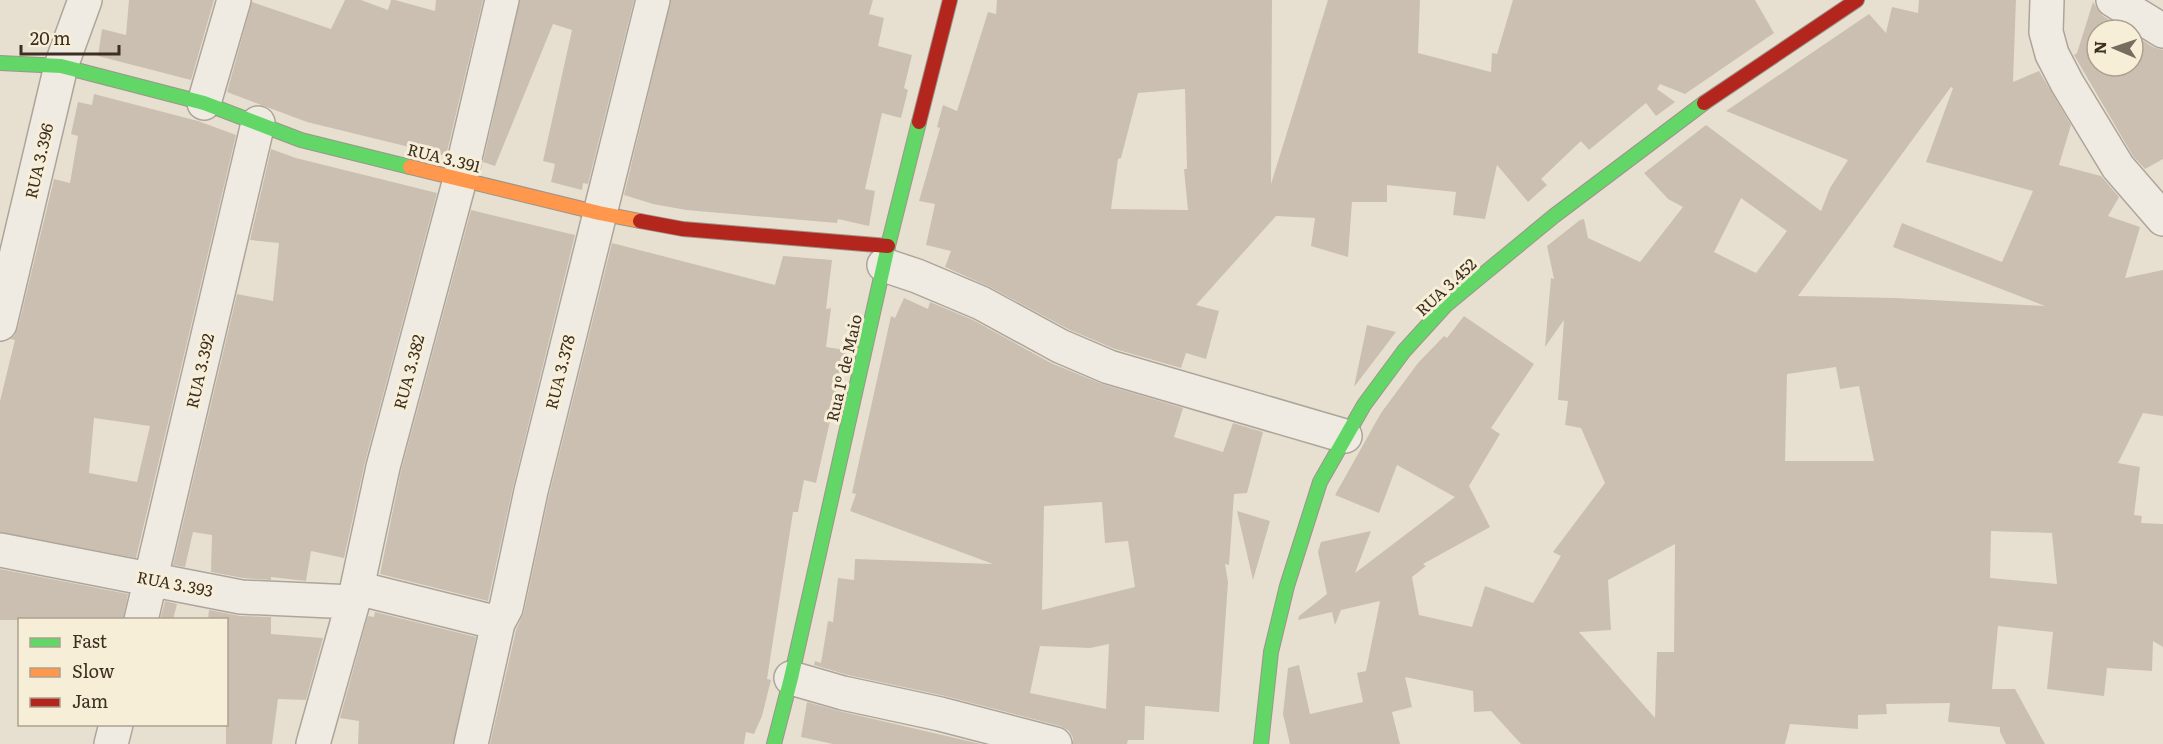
<svg xmlns="http://www.w3.org/2000/svg" width="2163" height="744" viewBox="0 0 2163 744" font-family="Literata,serif">
<style>
.building{fill:#cbbfb2;fill-rule:evenodd}
.lines{fill:none;stroke-linecap:round;stroke-linejoin:round}
.street-casing{stroke:#ada599;stroke-width:36}
.fast-casing{stroke:#9c958a;stroke-width:16}
.slow-casing{stroke:#9c958a;stroke-width:16}
.jam-casing{stroke:#9c958a;stroke-width:16}
.street{stroke:#efebe3;stroke-width:33}
.fast{stroke:#63d668;stroke-width:14}
.slow{stroke:#ff974d;stroke-width:14}
.jam{stroke:#b3261e;stroke-width:14}
.labels{text-anchor:middle;stroke-width:6;stroke-linejoin:round;paint-order:stroke}
.street-label{font-size:16px;fill:#3d2e20;stroke:#f7eed8}
</style>
<rect width="100%" height="100%" fill="#e7e0d1"/>
<path class="building" d="M129,0H214L191,80L98,56L102,29L126,35Z
M345,0H361L388,10L391,0H395L435,11L436,0H483L446,156L307,122L227,92L252,2L331,29Z
M520,0H634L588,184L583,183L582,190L551,182L555,164L543,161L572,30L553,24L495,166L483,162Z
M671,0H873L869,14L884,18L878,46L912,55L904,88L908,90L901,118L882,113L865,189L875,191L869,226L838,219L837,223L686,210L653,204L624,195Z
M997,0H1272L1271,184L1328,0H1420L1418,53L1491,72L1492,53L1497,54L1513,0H1755L1774,33L1685,94L1660,84L1657,89L1675,102L1656,116L1646,103L1589,150L1581,141L1541,179L1547,185L1528,202L1497,165L1485,219L1453,215L1456,192L1387,185V202H1352L1348,257L1311,246L1315,218L1276,216L1196,305L1219,311L1206,359L1186,353L1181,368L1115,349L1068,329L990,287L945,267L951,251L926,245L935,204L919,201L940,128L937,127L943,105L957,111L988,12L996,14ZM1185,89L1187,169H1184L1188,210L1111,209L1118,159L1121,158L1138,93Z
M1919,0H2016L2013,82L2039,71L2071,125L2059,165L2101,176L2119,197L2108,216L2140,227L2125,278L2163,270V416L2143,413L2118,463L2140,467L2134,515L2142,516L2141,523L2163,524V647L2153,641L2152,671L2107,668L2104,696L2047,689L2053,632L1998,626L1992,689H2015L2045,744H2006L2000,732V727L1948,722L1950,703L1886,704L1887,714L1858,715V729L1790,724L1785,744H1521L1491,711L1474,712L1473,691L1405,677L1412,707L1392,712L1400,744H1290L1283,714L1288,668L1299,665L1310,714L1363,702L1357,673L1366,671L1380,601L1341,610L1335,625L1332,612L1298,620L1299,616L1327,594L1318,552L1321,542L1371,531L1355,573L1455,497L1397,465L1379,513L1335,495L1381,413L1418,363L1444,336L1447,338L1464,316L1534,364L1491,428L1500,434L1469,486L1490,527L1423,564L1426,566L1412,577L1419,615L1472,627L1485,586L1533,603L1561,556L1553,552L1605,483L1581,428L1565,425L1568,401L1558,400L1564,320L1545,347L1551,278L1554,279L1547,246L1580,220L1584,219L1588,238L1640,262L1683,207L1668,199L1644,173L1706,125L1821,211L1830,188L1848,160L1726,111L1869,14L1886,33L1892,7L1918,13ZM1951,87L1953,88L1926,162L2033,191L2002,262L1902,223L1893,247L2045,306L1895,298L1798,296ZM1741,198L1787,231L1756,273L1714,252ZM1836,367L1840,389L1859,386L1874,461H1785L1787,374ZM1991,531L2052,533L2057,584L1990,578ZM1675,544L1674,652H1657L1655,718L1579,632L1611,630L1608,580Z
M2093,2L2103,16L2126,30H2097V66H2133V34L2153,47L2163,50V159L2145,169L2133,156L2074,55L2077,53Z
M94,94L198,121L236,135L136,558L0,532V401L15,340L10,339L14,336L18,328L54,179L70,183L78,136L71,134L78,102L92,105ZM94,418L150,426L137,482L89,473Z
M271,149L296,158L437,193L365,462L344,558L311,551L306,581L271,577V580L243,578L211,572L212,535L193,532L185,567L173,565L237,294L273,301L279,243L250,240Z
M471,210L575,235L513,487L488,601L380,574L401,471Z
M612,243L775,285L783,256L832,260L826,309L831,308L826,347L846,350L816,483L804,480L798,512H793L767,679L771,680L762,716L754,734L746,732L744,744H490L516,630L524,612L549,495Z
M904,298L928,309L930,302L973,320L1051,363L1102,384L1183,408L1174,437L1223,452L1233,423L1263,432L1247,493L1234,494L1229,565L1225,564L1228,582L1219,712L1145,706L1144,740H1128L1127,744H1073V738L1069,731L1060,726L945,696L848,675L814,665L815,661L821,663L828,621L833,622L838,578L854,580L855,559L993,564L850,511L856,494L852,493L891,316L895,318ZM1102,502L1105,543L1128,541L1135,587L1042,610L1044,506ZM1109,644L1106,709L1030,693L1040,646L1090,648Z
M1367,325L1396,332L1354,387Z
M1237,511L1270,521L1253,580Z
M0,569L128,594L123,620H0Z
M165,601L177,604L173,620H160Z
M209,610L240,616L271,617V634L323,638L306,700L278,699L272,744H226V620H208Z
M375,612L476,637L453,744H358L359,721L340,718L368,616L374,617Z
M807,702L839,711L981,744H833L801,737Z"/>
<g class="lines">
<defs>
<path id="street" d="M2047,0L2046,32L2052,54L2067,83L2118,167L2163,219
M2113,0L2163,31
M204,103L234,0
M884,265L917,276L981,303L1060,346L1109,367L1345,436
M0,324L61,66L85,0
M0,550L241,597L353,602
M357,588L498,623
M141,620L258,123
M791,678L843,693L940,714L1055,744
M111,744L116,724
M313,744L357,588L383,467L460,179L502,0
M471,744L498,623L506,608L531,491L653,0"/>
<path id="fast" d="M0,63L61,66L204,103L301,140L410,167
M774,744L791,678L888,246L919,122
M1261,744L1271,652L1287,586L1320,482L1364,405L1404,351L1446,305L1554,216L1704,103"/>
<path id="slow" d="M410,167L599,213L640,221"/>
<path id="jam" d="M1704,103L1857,0
M919,122L950,0
M640,221L683,229L888,246"/>
</defs>
<use href="#street" class="street-casing"/>
<use href="#fast" class="fast-casing"/>
<use href="#slow" class="slow-casing"/>
<use href="#jam" class="jam-casing"/>
<use href="#street" class="street"/>
<use href="#fast" class="fast"/>
<use href="#slow" class="slow"/>
<use href="#jam" class="jam"/>
</g>
<g class="labels">
<g class="street-label">
<text transform="translate(444 158) rotate(14)" y="6">RUA 3.391</text>
<text transform="translate(39 161) rotate(-77)" y="6">RUA 3.396</text>
<text transform="translate(1446 287) rotate(-43)" y="6">RUA 3.452</text>
<text transform="translate(844 368) rotate(-77)" y="6">Rua 1º de Maio</text>
<text transform="translate(200 371) rotate(-77)" y="6">RUA 3.392</text>
<text transform="translate(409 372) rotate(-75)" y="6">RUA 3.382</text>
<text transform="translate(560 372) rotate(-76)" y="6">RUA 3.378</text>
<text transform="translate(175 584) rotate(11)" y="6">RUA 3.393</text>
</g>
</g>
<rect x="18" y="618" width="210" height="108" fill="#f7eed8" stroke="#ada18e" stroke-width="1.5"/>
<rect x="30" y="638" width="30" height="9" fill="#63d668" stroke="#ada18e" stroke-width="1.5"/>
<text x="72" y="648" font-size="18" fill="#3d2e20">Fast</text>
<rect x="30" y="668" width="30" height="9" fill="#ff974d" stroke="#ada18e" stroke-width="1.5"/>
<text x="72" y="678" font-size="18" fill="#3d2e20">Slow</text>
<rect x="30" y="698" width="30" height="9" fill="#b3261e" stroke="#ada18e" stroke-width="1.5"/>
<text x="72" y="708" font-size="18" fill="#3d2e20">Jam</text>
<g transform="translate(2115 48) rotate(272)"><circle r="28" fill="#f7eed8" stroke="#ada18e" stroke-width="1.5"/>
<path d="M0-4.5L10 22L0 15L-10 22Z" fill="#786c5e"/>
<text y="-9" font-size="16" font-weight="bold" text-anchor="middle" fill="#3d2e20">N</text>
</g>
<path d="M21 45v9h98v-9" fill="none" stroke="#3d2e20" stroke-width="3"/>
<text x="30" y="45" font-size="18" fill="#3d2e20" stroke="#f7eed8" stroke-width="4.5" paint-order="stroke">20 m</text>
</svg>
